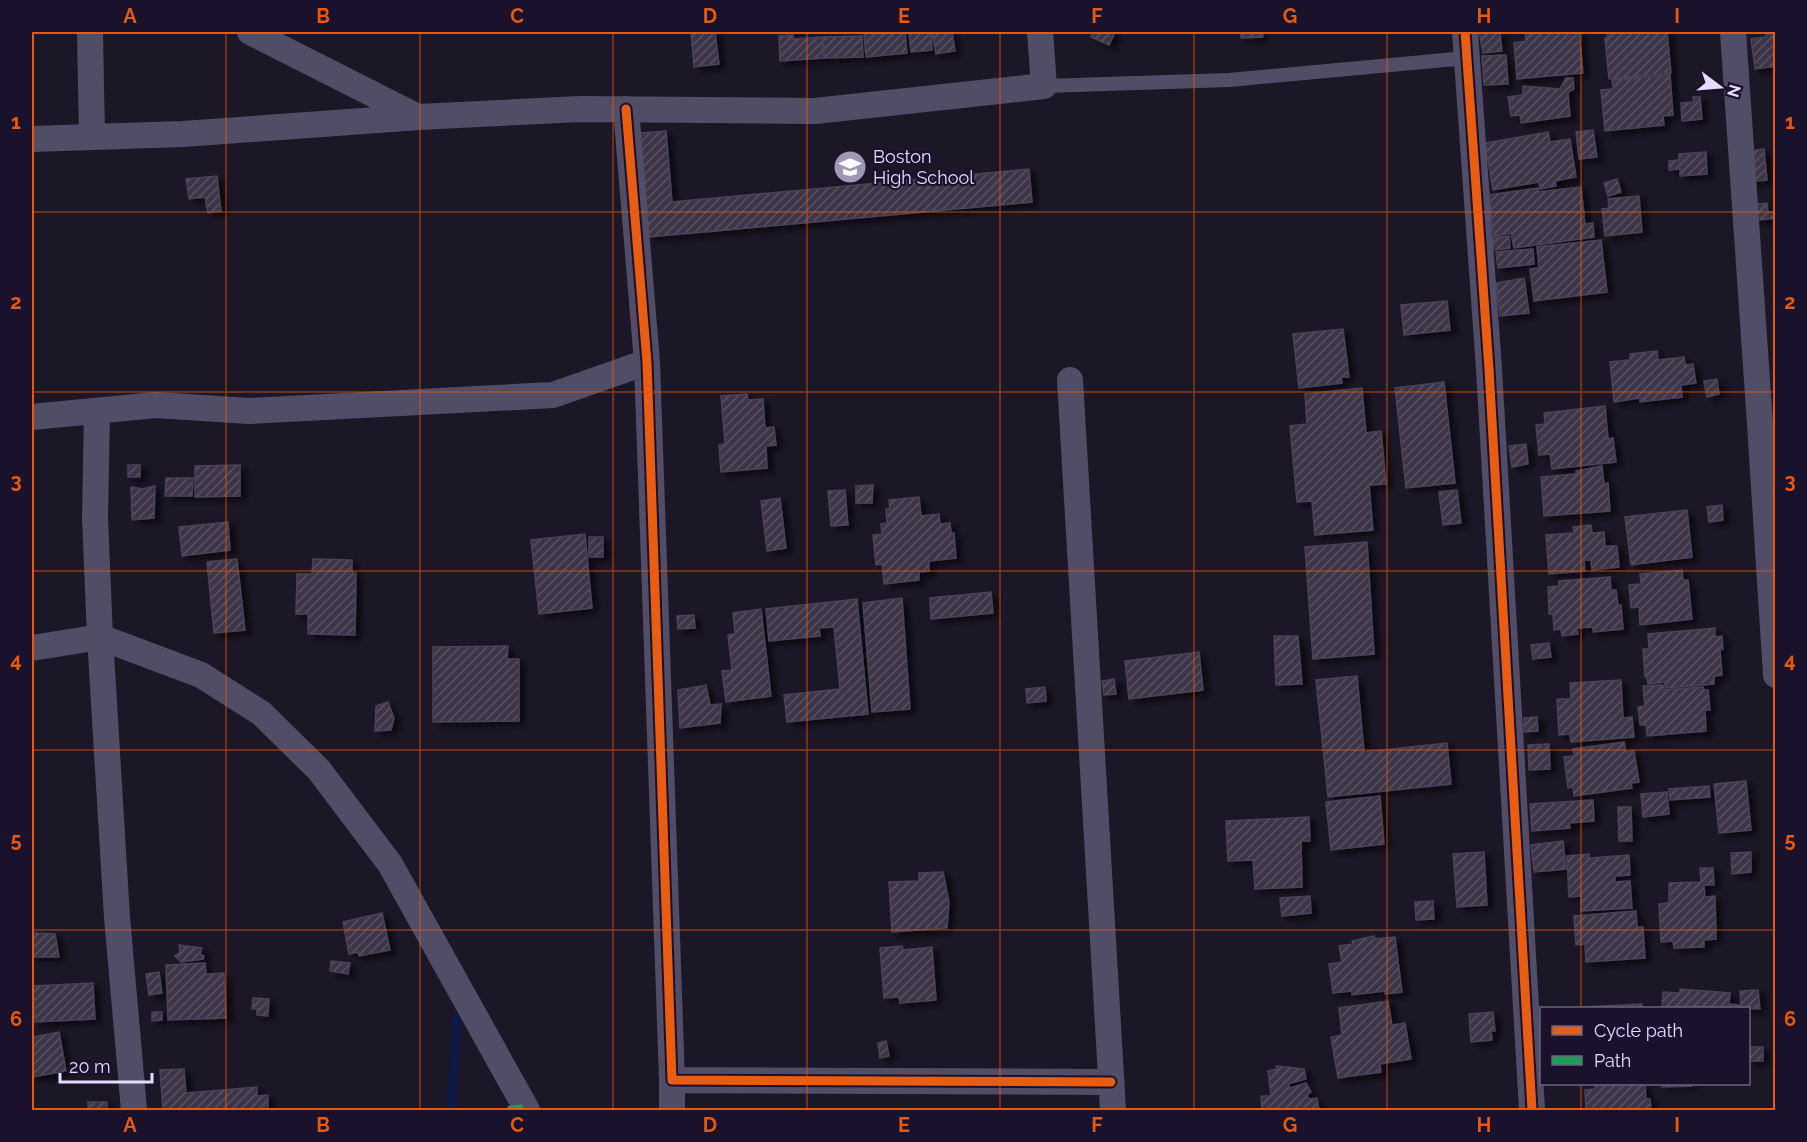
<svg xmlns="http://www.w3.org/2000/svg" width="1807" height="1142" viewBox="0 0 1807 1142" font-family="Raleway,sans-serif">
<style>
.lines{fill:none;stroke-linecap:round;stroke-linejoin:round}
.stream{stroke:#0d1947;stroke-width:9}
.building{fill:url(#building-hatch);stroke:#4a4258;stroke-width:1.5;filter:url(#shadow)}
.service{stroke:#524d66;stroke-width:14}
.minor{stroke:#524d66;stroke-width:26}
.quiet{stroke:#1a9f57;stroke-width:8;stroke-dasharray:15 8;stroke-linecap:butt}
.cycleway-casing{stroke:#1a112c;stroke-width:13}
.cycleway{stroke:#e95d12;stroke-width:9}
.grid{fill:none;stroke:#e8590c;stroke-width:1.5;stroke-opacity:0.55}
.labels{text-anchor:middle;stroke-width:4.5;stroke-linejoin:round;paint-order:stroke}
.poi-label{font-size:18px;fill:#e5dcff;stroke:#1a112c;text-anchor:start}
.neatline{fill:none;stroke:#e8590c;stroke-width:2}
.grid-label{font-size:20px;text-anchor:middle;font-weight:bold;fill:#e8590c}
</style>
<defs>
<pattern id="building-hatch" width="6" height="6" patternUnits="userSpaceOnUse" patternTransform="scale(1.5)"><rect width="6" height="6" fill="#3c3647"/><path d="M-1 1l2-2M0 6l6-6M5 7l2-2" fill="none" stroke="#585263"/></pattern>
<filter id="shadow"><feDropShadow dx="6" dy="4" stdDeviation="3" flood-color="#0009"/></filter>
</defs>
<rect width="100%" height="100%" fill="#1c1726"/>
<g class="lines">
<path class="stream" d="M451,1110L457,1019"/>
</g>
<path class="building" d="M691,32H715L719,64L694,67Z
M878,32H905L907,53L866,57L864,33Z
M931,32L932,50L911,52L909,33Z
M932,32H952L955,51L936,54Z
M1094,32H1115L1109,45L1091,37Z
M1241,32H1262L1263,37L1241,38Z
M1479,32H1500L1502,51L1483,53Z
M1525,32H1579L1583,73L1517,79L1514,43L1526,41Z
M1607,32H1667L1671,73L1609,79L1605,38H1608Z
M1766,32H1776V66L1755,69L1751,39L1766,37Z
M793,35V39L822,37L824,58L780,61L779,36Z
M862,36L863,57L824,58L823,37Z
M1506,55L1508,84L1484,85L1482,56Z
M1670,75L1673,115L1663,116L1664,125L1605,131L1601,90L1613,89L1612,80Z
M1566,78H1573L1574,89L1568,92L1570,116L1521,123L1520,115L1511,116L1508,97L1523,95V86L1560,89Z
M1693,97H1700L1702,119L1682,121L1681,103L1694,102Z
M1593,130L1597,157L1579,159L1576,132Z
M666,131L672,202L1029,169L1032,202L649,237L640,133Z
M1548,132L1550,142L1570,139L1576,177L1555,181L1556,186L1540,189L1539,182L1493,190L1485,143Z
M1764,149L1767,180L1747,182L1744,152Z
M1706,152L1707,174L1680,176V169L1669,170V161L1679,160V154Z
M217,176L221,211L208,213L205,197L189,199L186,179Z
M1617,179L1621,192L1608,196L1604,183Z
M1581,187L1585,224L1593,223L1594,237L1514,248L1511,233L1494,236L1489,195L1538,188V192Z
M1639,196L1642,232L1605,236L1602,209L1609,208L1608,199Z
M1767,203L1768,212H1775V218L1753,221L1751,205Z
M1509,236L1510,248L1494,250L1493,238Z
M1601,240L1607,292L1534,301L1530,269L1539,268L1537,247Z
M1533,249L1534,264L1498,268L1496,252Z
M1524,278L1529,313L1500,316L1496,283Z
M1447,301L1450,330L1404,335L1401,305Z
M1343,329L1349,377H1341L1342,383L1299,388L1293,334Z
M1657,351L1658,360L1684,357L1685,365L1693,364L1696,383L1681,385L1682,397L1640,402V398L1614,402L1610,362L1630,360V354Z
M1717,379L1719,394L1707,397L1704,381Z
M1444,382L1455,483L1406,488L1395,388Z
M1362,388L1366,433L1381,431L1386,484L1369,485L1373,530L1315,535L1312,501L1297,502L1290,426L1307,424L1305,394Z
M747,394L748,400L763,399L765,428L774,427L776,445L766,446L767,468L721,472L719,445L725,444L721,396Z
M1605,406L1608,439L1613,438L1616,462L1552,469L1550,454L1539,455L1536,425L1545,424L1544,413Z
M1526,444L1528,464L1512,467L1509,446Z
M128,465H140V477H128Z
M240,465V496L195,497V466Z
M1602,466L1604,484L1608,483L1610,511L1544,516L1541,477L1576,474V471Z
M166,478H193L192,496H165Z
M873,485L872,503H856V486Z
M155,486L154,518L132,520L131,487L143,489Z
M845,490L848,525L831,526L828,491Z
M1457,490L1461,523L1443,525L1439,492Z
M919,497L921,516L939,514L940,524L950,523L951,533H954L956,558L929,561V571L919,572V580L884,584L882,564L876,565L873,535L882,534L881,524L887,523L886,509H890L889,500Z
M780,498L786,548L767,551L761,501Z
M1722,505L1723,520L1709,522L1707,507Z
M1687,510L1692,557L1631,565L1625,517Z
M228,522L230,550L182,556L179,527Z
M1591,525L1592,533L1604,532L1605,546H1617L1619,567L1592,570L1591,560H1584L1585,571L1549,574L1546,535L1574,533L1573,527Z
M585,534L592,608L539,614L531,540Z
M589,537H603V557H589Z
M1367,542L1374,654L1313,659L1305,547Z
M237,559L245,630L214,633L207,562Z
M313,559L352,560V573H356L355,635L308,634V614H296L297,574H312Z
M1682,570L1683,580H1688L1692,619L1640,625L1639,607L1631,608L1629,585L1641,584L1640,574Z
M1610,577L1611,590H1616L1618,605H1621L1623,629L1593,632V627L1577,628L1578,634L1562,636L1561,629L1554,630L1553,614H1549L1548,587L1559,586V581Z
M991,592L993,613L931,619L930,598Z
M902,598L910,709L872,712L863,603Z
M857,599L868,714L787,722L784,695L840,689L834,627L819,628L820,636L769,641L766,609Z
M761,609L771,696L726,702L722,671L732,670L728,635L735,634L733,613Z
M694,615L695,628L678,629L677,616Z
M1715,628V637L1722,636L1723,649L1720,650L1722,675L1714,676V684L1666,688L1665,682L1648,684L1647,677H1645L1643,649H1649L1648,634Z
M1274,636H1298L1302,684L1276,685Z
M1549,643L1551,657L1533,659L1531,645Z
M508,646L507,659H519V721L433,722V647Z
M1199,652L1203,690L1129,699L1125,661Z
M1357,676L1364,752L1447,743L1451,784L1328,797L1316,680Z
M1114,679L1116,694L1104,695L1102,681Z
M1621,680L1623,718L1632,717L1634,737L1571,742L1570,734L1559,735L1557,699H1571L1570,683Z
M706,685L710,705L721,704L720,723L680,728L678,690Z
M1664,685V690L1703,687L1704,690H1708L1710,710H1705L1706,731L1647,736L1646,725H1640L1638,707L1645,706L1643,686Z
M1045,687L1046,701L1027,703L1026,689Z
M388,702L394,718L391,730L375,731L376,706Z
M1537,717L1538,731L1524,732V718Z
M1624,742L1626,752L1634,751L1639,782L1631,783L1632,788L1574,796L1573,787L1568,788L1564,757L1574,756L1573,749Z
M1549,744L1550,769L1529,770L1528,745Z
M1746,781L1751,830L1719,833L1714,784Z
M1709,786L1710,797L1670,800L1669,789Z
M1667,792L1669,814L1643,817L1641,794Z
M1380,796L1384,844L1331,850L1326,802Z
M1593,800L1594,821L1569,823L1570,828L1532,831L1530,804Z
M1618,807H1631L1632,841H1619Z
M1309,817L1310,841H1301L1302,887L1255,889L1253,860L1228,861L1226,821Z
M1563,841L1566,869L1534,872L1531,845Z
M1484,852L1487,905L1457,907L1453,854Z
M1751,852V872L1732,874L1731,853Z
M1589,854V858L1629,855L1630,875L1615,876V882L1630,881L1632,908L1581,911V896L1569,897L1567,856Z
M1700,868H1713L1714,885H1704L1705,897L1715,896L1716,939L1704,940V947L1674,948L1673,941L1661,942L1659,904L1669,903V883L1701,882Z
M943,872L949,902L947,928L892,932L889,882L919,881V873Z
M1310,896L1311,913L1282,916L1280,898Z
M1433,901L1434,919L1416,920L1415,902Z
M1636,911L1637,927H1643L1645,958L1586,962L1585,944L1576,945L1574,916Z
M382,913L390,950L359,956L358,952L349,954L343,922Z
M32,933L55,934L59,957H32Z
M1374,936L1375,939L1395,937L1402,992L1385,994V991L1352,995V991L1333,993L1329,964L1342,962L1339,946L1353,944L1352,941Z
M179,945L202,948L200,954L204,956L203,959L181,962L175,956L180,952Z
M902,946L903,950L932,947L936,1000L900,1003L899,997L884,998L880,948Z
M331,961L350,963L348,974L330,971Z
M205,963L206,974L224,973L226,1018L168,1020L166,965Z
M159,972L162,993L149,995L146,974Z
M93,983L95,1019L35,1022L33,986Z
M1680,989L1730,993L1729,1004L1740,1005V1008H1662L1663,992L1680,993Z
M1758,990L1760,1009L1741,1008L1740,991Z
M253,998L269,999L268,1016L257,1015V1009H252Z
M1388,1001L1392,1025L1405,1023L1411,1059L1380,1064L1381,1072L1338,1078L1331,1037L1342,1035L1339,1008Z
M1642,1004V1008L1582,1007Z
M152,1012H162V1020L152,1021Z
M1493,1012L1495,1031H1491L1492,1040L1471,1042L1469,1014Z
M59,1032L66,1071L32,1077V1037Z
M886,1041L889,1056L880,1058L878,1043Z
M1749,1047H1763V1061H1749Z
M1276,1066L1304,1069L1306,1079L1288,1084L1290,1088L1306,1083L1311,1092L1307,1095L1309,1099L1317,1098L1319,1110H1262L1261,1096H1271L1268,1071L1277,1069Z
M184,1069L186,1093L257,1087V1096L268,1095V1110H163L160,1070Z
M1595,1084H1645L1646,1099H1650L1651,1110H1586L1585,1090L1595,1089Z
M1662,1084H1692V1086L1662,1087Z
M88,1102H107V1110H88Z"/>
<g class="lines">
<path class="service" d="M1044,86L1229,80L1466,58"/>
<path class="minor" d="M90,32L92,137
M250,32L418,117
M1465,32L1489,369L1532,1110
M1733,32L1760,424L1776,675
M626,109L647,362L672,1080L1111,1082
M32,139L183,134L419,117L580,109L815,111L1044,86L1040,32
M1070,380L1113,1110
M97,412L95,518L100,637L117,917L134,1110
M32,417L156,405L249,411L553,395L647,362
M32,648L100,637L201,675L261,713L319,770L390,864L527,1110
M672,1110V1080"/>
<path class="quiet" d="M508,1110L525,1108"/>
<defs>
<path id="cycleway" d="M1465,32L1489,369L1532,1110
M626,109L647,362L672,1080L1111,1082"/>
</defs>
<use href="#cycleway" class="cycleway-casing"/>
<use href="#cycleway" class="cycleway"/>
</g>
<path class="grid" d="M226,32V1110M420,32V1110M613,32V1110M807,32V1110M1000,32V1110M1194,32V1110M1387,32V1110M1581,32V1008M32,212H1776M32,392H1776M32,571H1776M32,750H1776M32,930H1776M1581,1084V1110"/>
<defs>
<symbol id="school-disc" viewBox="-11 -11 22 22"><circle r="9.5" fill="#9f97b3" stroke="#1a112c"/><path d="M0-5L7-2L0 1L-7-2ZM-4 1L0 2.5L4 1V4Q0 6-4 4Z" fill="#fff"/></symbol>
</defs>
<g fill-rule="evenodd">
<use href="#school-disc" x="831" y="148" width="38" height="38"/>
</g>
<g class="labels">
<g class="poi-label">
<text x="873" y="163">Boston<tspan x="873" dy="21">High School</tspan></text>
</g>
</g>
<rect width="1807" height="1142" fill="none" stroke="#1a112c" stroke-width="66"/>
<rect x="1540" y="1007" width="210" height="78" fill="#1a112c" stroke="#6b6280" stroke-width="1.5"/>
<rect x="1552" y="1026" width="30" height="9" fill="#e95d12" stroke="#6b6280" stroke-width="1.5"/>
<text x="1594" y="1037" font-size="18" fill="#e5dcff">Cycle path</text>
<rect x="1552" y="1056" width="30" height="9" fill="#1a9f57" stroke="#6b6280" stroke-width="1.5"/>
<text x="1594" y="1067" font-size="18" fill="#e5dcff">Path</text>
<g transform="translate(1720 87) rotate(106)" stroke="#1a112c" stroke-width="4.5" paint-order="stroke">
<path d="M0-4.5L10 22L0 15L-10 22Z" fill="#e5dcff"/>
<text y="-9" font-size="16" font-weight="bold" text-anchor="middle" fill="#e5dcff">N</text>
</g>
<path d="M60 1073v9h92v-9" fill="none" stroke="#e5dcff" stroke-width="3"/>
<text x="69" y="1073" font-size="18" fill="#e5dcff" stroke="#1a112c" stroke-width="4.5" paint-order="stroke">20 m</text>
<rect x="33" y="33" width="1741" height="1076" class="neatline"/>
<g class="grid-label">
<text x="130" y="23">A</text>
<text x="323" y="23">B</text>
<text x="517" y="23">C</text>
<text x="710" y="23">D</text>
<text x="904" y="23">E</text>
<text x="1097" y="23">F</text>
<text x="1290" y="23">G</text>
<text x="1484" y="23">H</text>
<text x="1677" y="23">I</text>
<text x="16" y="129">1</text>
<text x="1790" y="129">1</text>
<text x="16" y="309">2</text>
<text x="1790" y="309">2</text>
<text x="16" y="488">3</text>
<text x="1790" y="488">3</text>
<text x="16" y="667">4</text>
<text x="1790" y="667">4</text>
<text x="16" y="847">5</text>
<text x="1790" y="847">5</text>
<text x="16" y="1026">6</text>
<text x="1790" y="1026">6</text>
<text x="130" y="1132">A</text>
<text x="323" y="1132">B</text>
<text x="517" y="1132">C</text>
<text x="710" y="1132">D</text>
<text x="904" y="1132">E</text>
<text x="1097" y="1132">F</text>
<text x="1290" y="1132">G</text>
<text x="1484" y="1132">H</text>
<text x="1677" y="1132">I</text>
</g>
</svg>
